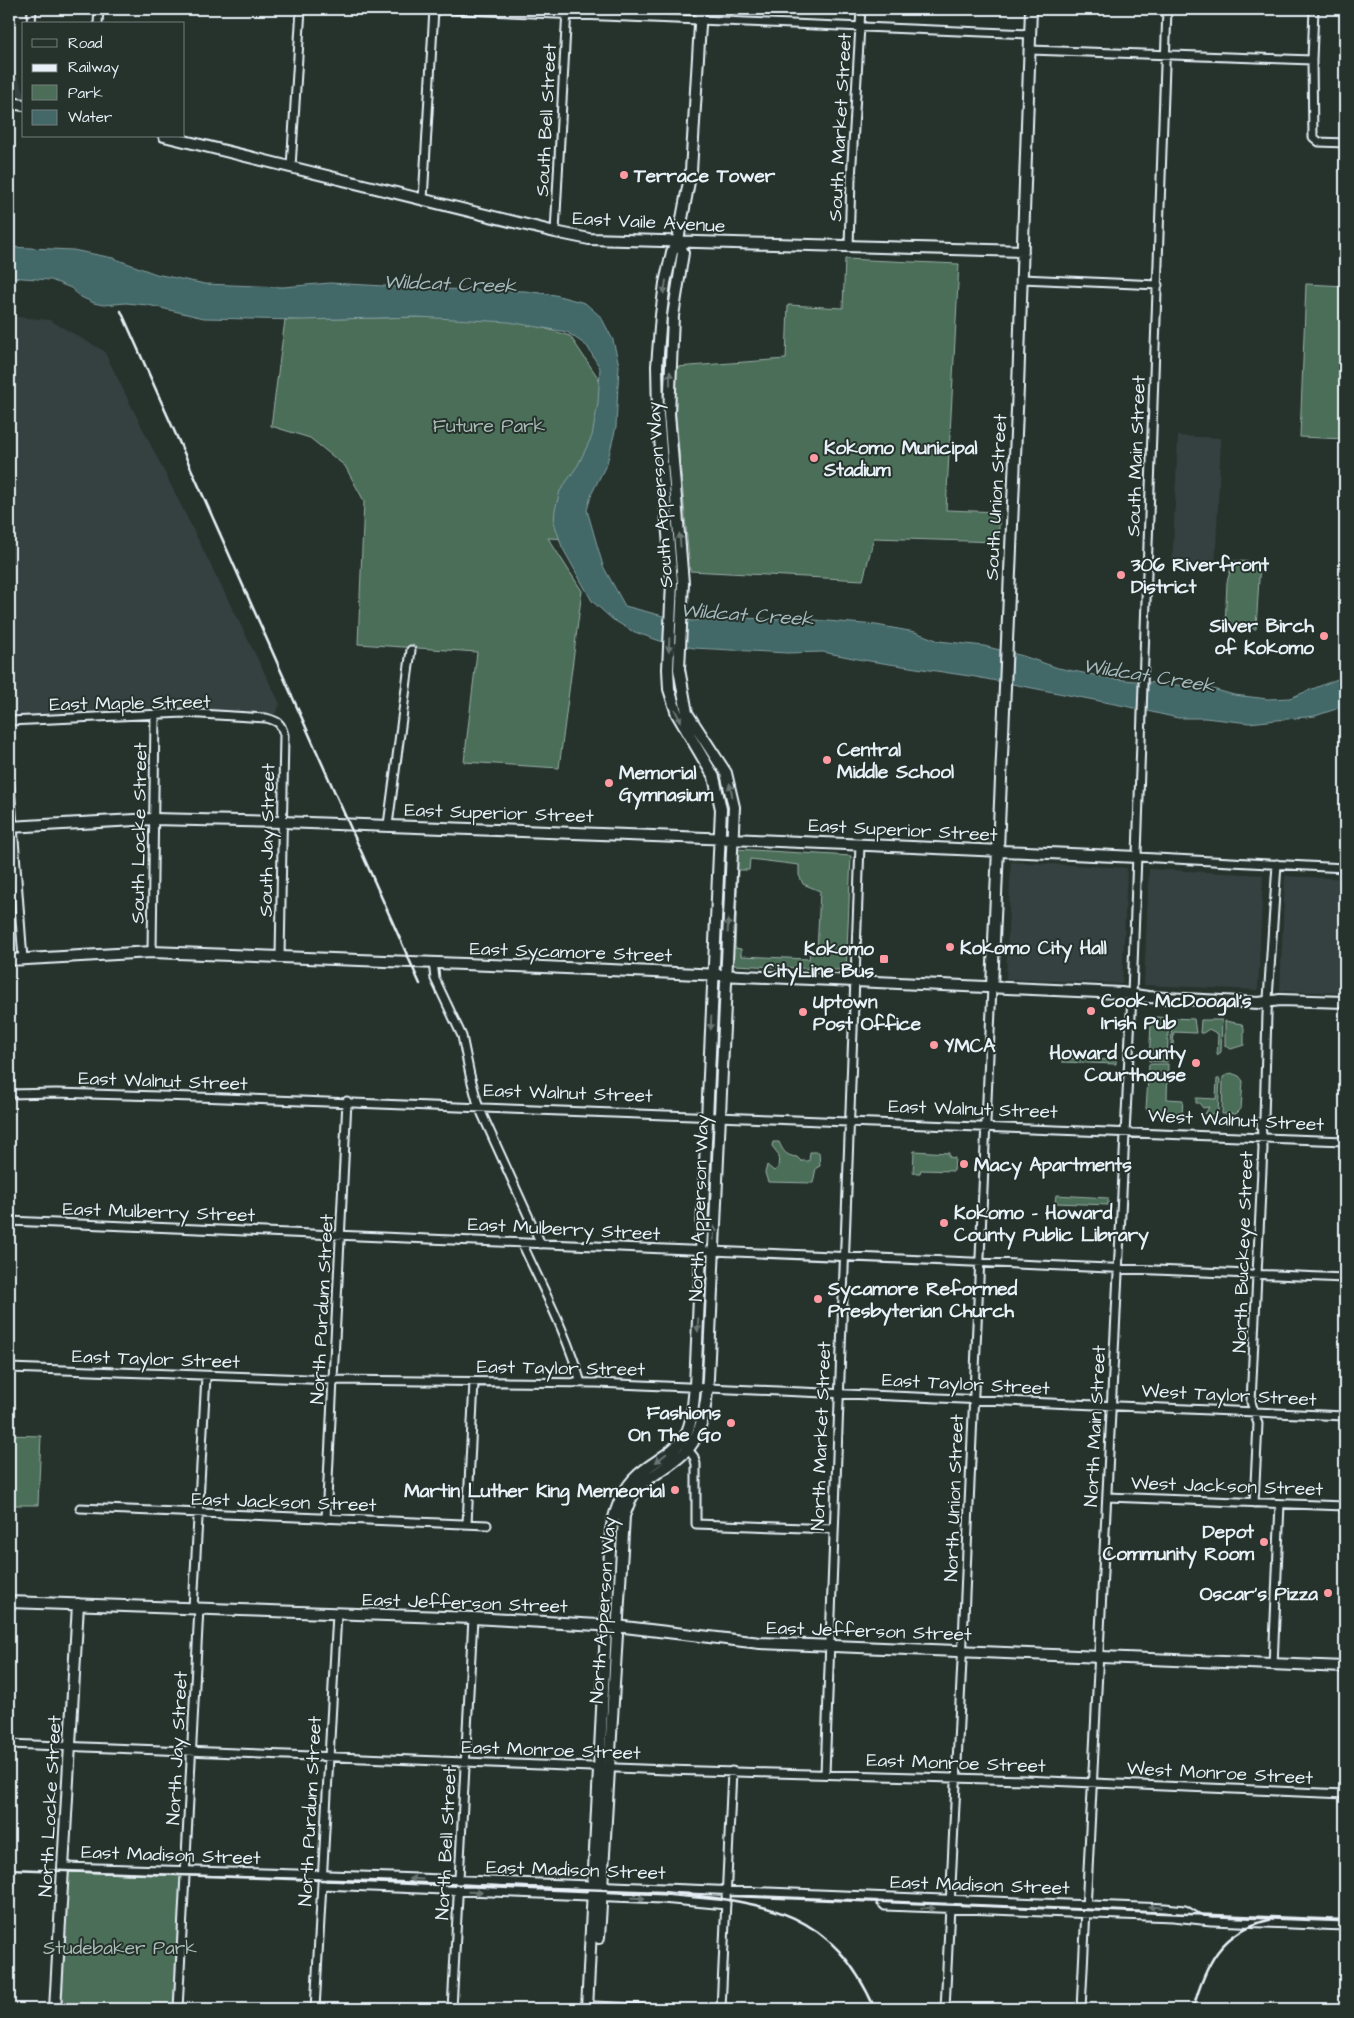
<svg xmlns="http://www.w3.org/2000/svg" width="1354" height="2018" viewBox="0 0 1354 2018" font-family="'Architects Daughter',sans-serif">
<style>
.built{fill:#364141}
.green{fill:#4c6e59;stroke:#9ab0a8;fill-rule:evenodd}
.water{fill:#436867;stroke:#859fa1}
.lines{fill:none;stroke-linecap:round;stroke-linejoin:round}
.street-casing{stroke:#e8f1f8;stroke-width:11}
.secondary-casing{stroke:#e8f1f8;stroke-width:14}
.street{stroke:#26332d;stroke-width:7}
.secondary{stroke:#26332d;stroke-width:10}
.rail{stroke:#e8f1f8;stroke-width:2.5}
.oneway{fill:#6a7674}
.poi-dot{fill:#ff9aa2;stroke:#26332d;stroke-width:2}
.labels{text-anchor:middle;stroke-width:4;stroke-linejoin:round;paint-order:stroke}
.street-label{font-size:19px;fill:#e8f1f8;stroke:#26332d}
.poi-label{font-size:19px;font-weight:bold;fill:#e8f1f8;stroke:#26332d;text-anchor:start}
.park-label{font-size:19px;fill:#aabdb8;stroke:#26332d}
.water-label{font-size:20px;font-style:italic;fill:#a6babe;stroke:#26332d}
</style>
<rect width="100%" height="100%" fill="#26332d"/>
<filter id="ink" filterUnits="userSpaceOnUse"><feTurbulence type="fractalNoise" baseFrequency=".02" numOctaves="2"/><feDisplacementMap in="SourceGraphic" scale="10" xChannelSelector="R" yChannelSelector="G"/><feConvolveMatrix kernelMatrix="1 2 1 2 8 2 1 2 1" color-interpolation-filters="sRGB"/></filter>
<g filter="url(#ink)">
<path class="built" d="M9,58L24,92V105L9,103Z
M9,316L49,320L104,351L280,704L275,714L154,708L9,716Z
M1178,436L1221,438L1215,570L1172,568Z
M1011,862L1127,868L1122,984L1006,979Z
M1149,869L1263,875L1258,990L1144,985Z
M1285,876L1345,879V993L1280,991Z"/>
<path class="green" d="M845,259L959,264L946,510L1000,512L998,542L874,538L863,580L690,571L675,406L676,367L786,359L788,305L843,308Z
M1306,284L1345,286V439L1300,437Z
M417,317H507L570,336L607,391L571,539L548,538L582,591L559,768L464,762L477,652L358,644L364,501L345,466L310,438L271,426L285,320Z
M1233,561L1260,562L1256,629L1225,627L1227,582Z
M736,849L851,856L846,972L840,970L734,965L730,963ZM750,859L799,865V875L803,884L820,891L817,951H810L809,959L741,956V949L735,948L738,870H749Z
M1157,1017L1169,1018L1167,1062L1149,1061L1151,1024Z
M1172,1018L1194,1019L1196,1033L1174,1032L1173,1045H1171Z
M1201,1020H1222L1221,1052L1217,1055L1218,1034L1209,1029L1203,1033H1200Z
M1225,1021L1242,1024L1244,1028V1045L1231,1049L1225,1046Z
M1062,1058L1116,1060V1064L1062,1062Z
M1149,1064H1168L1167,1099L1183,1100L1182,1114L1149,1112L1146,1109Z
M1231,1073L1239,1076L1243,1081L1241,1109L1236,1114H1222L1223,1077Z
M1217,1079H1220L1218,1114H1205L1209,1107L1203,1108L1199,1103H1196V1098L1216,1099Z
M773,1142H779C783,1151 786,1156 797,1157L801,1161H809L810,1152H819L820,1166L816,1168L813,1183L768,1182L765,1173L767,1165L774,1171L778,1168L779,1155L772,1146Z
M914,1151L949,1153V1157L955,1158L954,1171L921,1170L920,1173H913Z
M1056,1195L1108,1198V1205L1055,1203Z
M9,1435L41,1436L38,1505H9Z
M64,1867L185,1875L178,2009H55Z"/>
<path class="water" d="M9,247L73,250L113,258L156,274L205,284L283,287L330,283L438,289L525,291L555,295L585,303L601,317L613,340L619,365L616,427L607,463L592,493L587,510L603,566L625,606L663,616L692,621L716,618L803,619L876,625L915,632L939,641L984,646L1023,656L1058,668L1114,679L1209,688L1234,695L1268,699L1290,698L1345,676V703L1339,708L1315,716L1249,723L1205,718H1178L1125,706L976,677L863,660L823,652L787,653L694,648L660,641L632,631L612,619L592,601L562,547L554,522L555,510L560,491L578,465L592,436L598,403L600,368L587,346L567,332L509,322L417,317L302,320L204,318L148,305L126,303L103,305L94,303L81,297L71,288L51,280L9,277Z"/>
<g class="lines">
<defs>
<path id="street" d="M439,9L1030,34
M1314,9L1312,60L1313,137L1319,142L1345,143
M31,24L32,9
M98,24L99,9
M1030,50L1312,60
M291,167L301,9
M423,200L434,9
M555,232L567,9
M849,247L851,179L861,9
M1022,279L1158,285
M9,721L184,713L266,718C278,721 281,723 284,735L280,957
M9,773L23,959
M388,825L411,650
M1137,857L1345,868
M152,952L155,714
M433,962L435,979L462,1036L470,1075L478,1105L541,1244
M9,1094L56,1093C486,1105 916,1121 1345,1141
M9,1221L1345,1278
M522,1243C543,1289 567,1334 581,1383
M9,1368L333,1380L597,1383L1345,1416
M686,1447L694,1457L696,1464V1524L833,1529
M1107,1497L1345,1506
M1254,1503L1258,1424L1251,1402L1263,1148L1261,1123L1264,1119L1267,1014L1277,864
M80,1508L487,1525
M326,1519L347,1101
M467,1524L474,1382
M193,1608L206,1376
M1273,1665L1280,1504
M9,1744L667,1770L1025,1780L1345,1794
M825,1774L860,845
M64,1867L392,1877L1165,1908L1185,1910L1201,1920
M322,1885L662,1899L726,1905
M881,1902L885,1906L1173,1917L1211,1921L1345,1926
M594,2006L662,2009
M178,2009L199,1608
M315,2009L337,1614
M452,2009L473,1618
M721,2009L732,1771
M945,2009L963,1640L992,987
M1081,2009L1132,995L1167,9"/>
<path id="secondary" d="M9,103L24,105
M164,136L555,232L589,239L1023,251
M9,827L153,819L283,822L732,839L1137,857
M9,960L152,952L543,967L1121,993L1148,997L1259,1003L1280,1000L1345,1002
M992,987L1018,387L1031,9
M9,1602L473,1618L616,1626L760,1643L1345,1667
M599,1938L624,1516C628,1505 633,1491 643,1483C658,1471 676,1463 689,1448C703,1430 707,1401 708,1378L734,807L726,773L687,713L679,669L683,583L669,414L673,316L683,253L678,240
M55,2009L78,1604
M587,2009L611,1530C615,1510 622,1489 638,1475C652,1462 671,1455 683,1439C693,1425 693,1403 695,1386L721,809L714,777L677,714L669,689L668,669L672,582L658,414L657,366L661,315L665,283L672,252L678,240L691,171L701,9"/>
</defs>
<use href="#street" class="street-casing"/>
<use href="#secondary" class="secondary-casing"/>
<use href="#street" class="street"/>
<use href="#secondary" class="secondary"/>
<path class="rail" d="M121,311L420,984
M9,1869L662,1892C763,1903 830,1906 875,2009
M731,1896L1345,1920
M1193,2009C1205,1966 1220,1931 1269,1920"/>
</g>
<defs><path id="oneway-solid" d="M-6-.8H1V-3.2L6.5 0L1 3.2V.8H-6Z" transform="scale(1.25)"/></defs>
<g class="oneway">
<use href="#oneway-solid" transform="translate(665 287) rotate(99)"/>
<use href="#oneway-solid" transform="translate(670 378) rotate(-90)"/>
<use href="#oneway-solid" transform="translate(680 540) rotate(-95)"/>
<use href="#oneway-solid" transform="translate(669 645) rotate(93)"/>
<use href="#oneway-solid" transform="translate(678 716) rotate(64)"/>
<use href="#oneway-solid" transform="translate(731 790) rotate(-102)"/>
<use href="#oneway-solid" transform="translate(728 926) rotate(-87)"/>
<use href="#oneway-solid" transform="translate(711 1023) rotate(92)"/>
<use href="#oneway-solid" transform="translate(714 1233) rotate(-87)"/>
<use href="#oneway-solid" transform="translate(698 1325) rotate(92)"/>
<use href="#oneway-solid" transform="translate(661 1458) rotate(141)"/>
<use href="#oneway-solid" transform="translate(416 1879) rotate(-177)"/>
<use href="#oneway-solid" transform="translate(475 1892) rotate(2)"/>
<use href="#oneway-solid" transform="translate(638 1898) rotate(2)"/>
<use href="#oneway-solid" transform="translate(1155 1907) rotate(-177)"/>
<use href="#oneway-solid" transform="translate(928 1908) rotate(2)"/>
</g>
</g>
<g class="poi-dot">
<circle cx="624" cy="175" r="5"/>
<circle cx="814" cy="458" r="5"/>
<circle cx="1121" cy="575" r="5"/>
<circle cx="1324" cy="636" r="5"/>
<circle cx="827" cy="760" r="5"/>
<circle cx="609" cy="783" r="5"/>
<circle cx="950" cy="947" r="5"/>
<rect x="879" y="954" width="10" height="10" rx="2.5"/>
<circle cx="1091" cy="1011" r="5"/>
<circle cx="803" cy="1012" r="5"/>
<circle cx="934" cy="1045" r="5"/>
<circle cx="1196" cy="1063" r="5"/>
<circle cx="964" cy="1164" r="5"/>
<circle cx="944" cy="1223" r="5"/>
<circle cx="818" cy="1299" r="5"/>
<circle cx="731" cy="1423" r="5"/>
<circle cx="675" cy="1490" r="5"/>
<circle cx="1264" cy="1542" r="5"/>
<circle cx="1328" cy="1593" r="5"/>
</g>
<g class="labels">
<g class="street-label">
<text transform="translate(545 120) rotate(-87)" y="7">South Bell Street</text>
<text transform="translate(839 127) rotate(-87)" y="7">South Market Street</text>
<text transform="translate(649 221) rotate(3)" y="7">East Vaile Avenue</text>
<text transform="translate(1135 456) rotate(-88)" y="7">South Main Street</text>
<text transform="translate(659 495) rotate(-94)" y="7">South Apperson Way</text>
<text transform="translate(995 497) rotate(-87)" y="7">South Union Street</text>
<text transform="translate(130 702) rotate(-1)" y="7">East Maple Street</text>
<text transform="translate(499 812) rotate(2)" y="7">East Superior Street</text>
<text transform="translate(903 829) rotate(3)" y="7">East Superior Street</text>
<text transform="translate(138 833) rotate(-89)" y="7">South Locke Street</text>
<text transform="translate(266 840) rotate(-89)" y="7">South Jay Street</text>
<text transform="translate(571 951) rotate(2)" y="7">East Sycamore Street</text>
<text transform="translate(163 1080) rotate(2)" y="7">East Walnut Street</text>
<text transform="translate(568 1092) rotate(2)" y="7">East Walnut Street</text>
<text transform="translate(973 1108) rotate(2)" y="7">East Walnut Street</text>
<text transform="translate(1236 1119) rotate(3)" y="7">West Walnut Street</text>
<text transform="translate(698 1208) rotate(-88)" y="7">North Apperson Way</text>
<text transform="translate(159 1211) rotate(2)" y="7">East Mulberry Street</text>
<text transform="translate(564 1228) rotate(3)" y="7">East Mulberry Street</text>
<text transform="translate(1242 1252) rotate(-88)" y="7">North Buckeye Street</text>
<text transform="translate(321 1309) rotate(-87)" y="7">North Purdum Street</text>
<text transform="translate(156 1358) rotate(2)" y="7">East Taylor Street</text>
<text transform="translate(561 1367) rotate(1)" y="7">East Taylor Street</text>
<text transform="translate(966 1383) rotate(3)" y="7">East Taylor Street</text>
<text transform="translate(1229 1394) rotate(3)" y="7">West Taylor Street</text>
<text transform="translate(1094 1426) rotate(-87)" y="7">North Main Street</text>
<text transform="translate(820 1436) rotate(-88)" y="7">North Market Street</text>
<text transform="translate(1227 1485) rotate(2)" y="7">West Jackson Street</text>
<text transform="translate(953 1498) rotate(-88)" y="7">North Union Street</text>
<text transform="translate(284 1501) rotate(2)" y="7">East Jackson Street</text>
<text transform="translate(465 1602) rotate(2)" y="7">East Jefferson Street</text>
<text transform="translate(602 1610) rotate(-86)" y="7">North Apperson Way</text>
<text transform="translate(869 1630) rotate(2)" y="7">East Jefferson Street</text>
<text transform="translate(176 1748) rotate(-87)" y="7">North Jay Street</text>
<text transform="translate(551 1749) rotate(2)" y="7">East Monroe Street</text>
<text transform="translate(956 1762) rotate(2)" y="7">East Monroe Street</text>
<text transform="translate(1220 1772) rotate(3)" y="7">West Monroe Street</text>
<text transform="translate(49 1806) rotate(-87)" y="7">North Locke Street</text>
<text transform="translate(309 1811) rotate(-87)" y="7">North Purdum Street</text>
<text transform="translate(445 1843) rotate(-87)" y="7">North Bell Street</text>
<text transform="translate(171 1854) rotate(2)" y="7">East Madison Street</text>
<text transform="translate(576 1869) rotate(2)" y="7">East Madison Street</text>
<text transform="translate(980 1884) rotate(2)" y="7">East Madison Street</text>
</g>
<g class="poi-label">
<text x="634" y="182">Terrace Tower</text>
<text x="824" y="454">Kokomo Municipal<tspan x="824" dy="22">Stadium</tspan></text>
<text x="1131" y="571">306 Riverfront<tspan x="1131" dy="22">District</tspan></text>
<text x="1314" y="632" text-anchor="end">Silver Birch<tspan x="1314" dy="22">of Kokomo</tspan></text>
<text x="837" y="756">Central<tspan x="837" dy="22">Middle School</tspan></text>
<text x="619" y="779">Memorial<tspan x="619" dy="22">Gymnasium</tspan></text>
<text x="960" y="954">Kokomo City Hall</text>
<text x="874" y="955" text-anchor="end">Kokomo<tspan x="874" dy="22">CityLine Bus</tspan></text>
<text x="1101" y="1007">Cook McDoogal's<tspan x="1101" dy="22">Irish Pub</tspan></text>
<text x="813" y="1008">Uptown<tspan x="813" dy="22">Post Office</tspan></text>
<text x="944" y="1052">YMCA</text>
<text x="1186" y="1059" text-anchor="end">Howard County<tspan x="1186" dy="22">Courthouse</tspan></text>
<text x="974" y="1171">Macy Apartments</text>
<text x="954" y="1219">Kokomo - Howard<tspan x="954" dy="22">County Public Library</tspan></text>
<text x="828" y="1295">Sycamore Reformed<tspan x="828" dy="22">Presbyterian Church</tspan></text>
<text x="721" y="1419" text-anchor="end">Fashions<tspan x="721" dy="22">On The Go</tspan></text>
<text x="665" y="1497" text-anchor="end">Martin Luther King Memeorial</text>
<text x="1254" y="1538" text-anchor="end">Depot<tspan x="1254" dy="22">Community Room</tspan></text>
<text x="1318" y="1600" text-anchor="end">Oscar's Pizza</text>
</g>
<g class="park-label">
<text x="489" y="432">Future Park</text>
<text x="120" y="1954">Studebaker Park</text>
</g>
<g class="water-label">
<text transform="translate(450 283) rotate(2)" y="7">Wildcat Creek</text>
<text transform="translate(747 614) rotate(4)" y="7">Wildcat Creek</text>
<text transform="translate(1149 675) rotate(9)" y="7">Wildcat Creek</text>
</g>
</g>
<rect width="1354" height="2018" fill="none" stroke="#26332d" stroke-width="30"/>
<rect x="15" y="15" width="1324" height="1988" fill="none" stroke="#e8f1f8" stroke-width="2" filter="url(#ink)"/>
<rect x="22" y="22" width="162" height="115" fill="#26332d" stroke="#747f7e"/>
<rect x="32" y="39" width="25" height="8" fill="#26332d" stroke="#747f7e"/>
<text x="68" y="48" font-size="15" fill="#e8f1f8">Road</text>
<rect x="32" y="64" width="25" height="8" fill="#e8f1f8" stroke="#747f7e"/>
<text x="68" y="72" font-size="15" fill="#e8f1f8">Railway</text>
<rect x="32" y="85" width="25" height="15" fill="#4c6e59" stroke="#747f7e"/>
<text x="68" y="98" font-size="15" fill="#e8f1f8">Park</text>
<rect x="32" y="110" width="25" height="15" fill="#436867" stroke="#747f7e"/>
<text x="68" y="122" font-size="15" fill="#e8f1f8">Water</text>
</svg>
